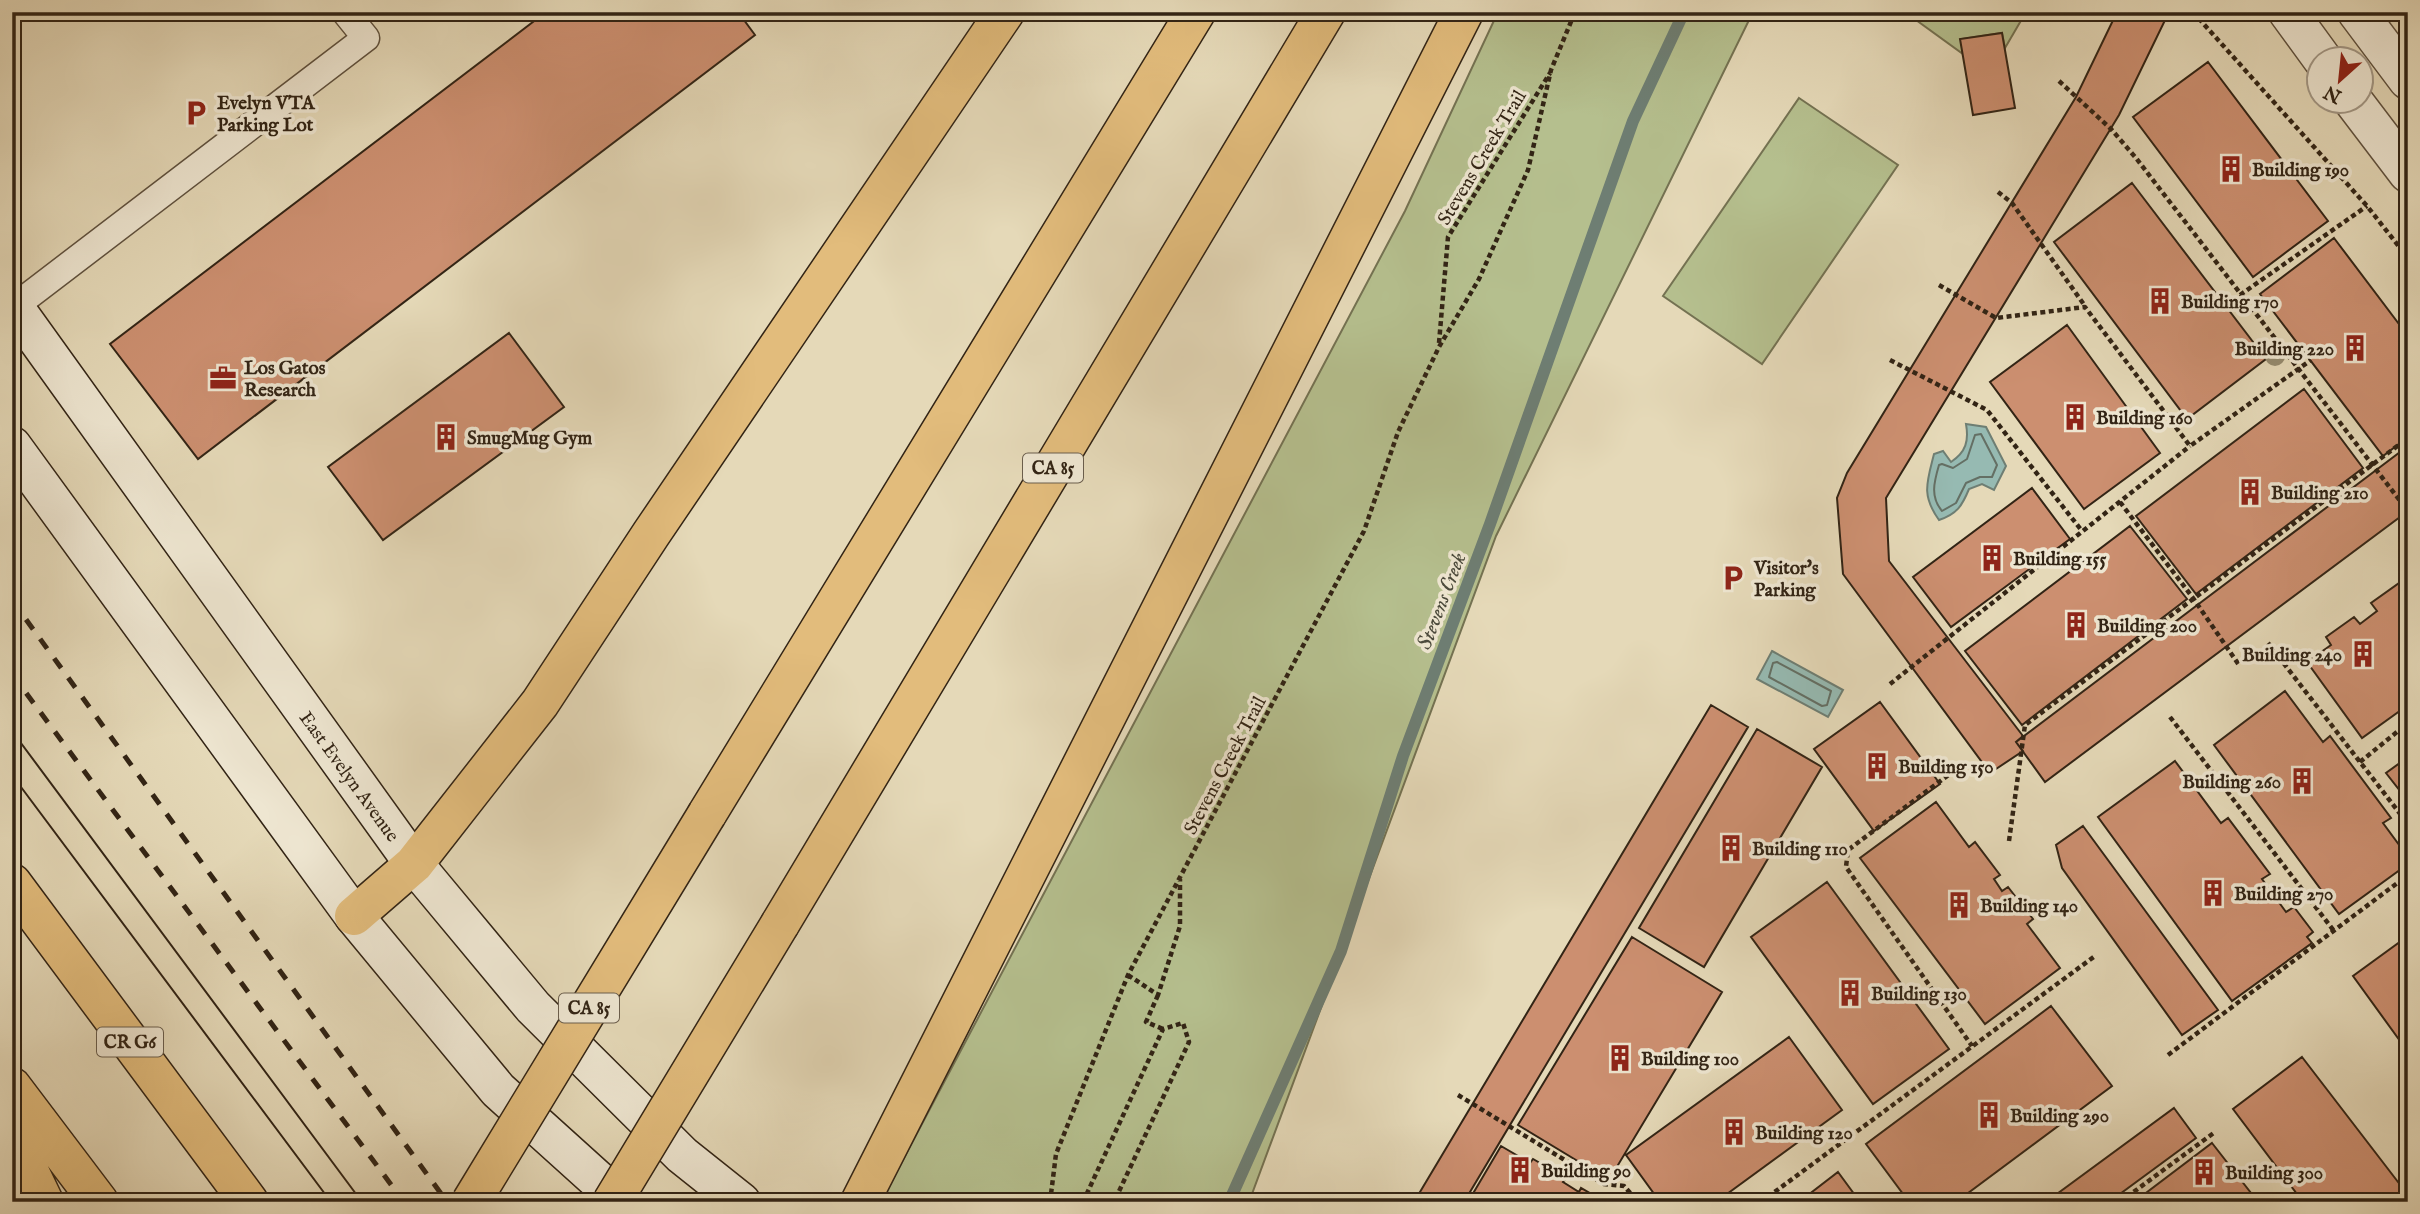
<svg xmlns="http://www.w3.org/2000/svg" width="2420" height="1214" viewBox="0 0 2420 1214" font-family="'IM FELL English',serif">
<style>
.green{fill:#b5bf8e;stroke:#747252;stroke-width:2}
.water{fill:#96bab2;stroke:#6e7e73;stroke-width:2}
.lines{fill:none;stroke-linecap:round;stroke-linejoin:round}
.shore{stroke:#646f64;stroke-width:2}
.stream{stroke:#6e7e73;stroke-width:12}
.building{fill:#cc8f70;stroke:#322415;stroke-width:2}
.service-casing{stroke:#5f513e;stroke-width:29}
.tertiary-casing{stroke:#5f513e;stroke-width:41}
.secondary-casing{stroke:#322415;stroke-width:41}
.trunk-casing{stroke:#322415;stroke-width:41}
.motorway-casing{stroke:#322415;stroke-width:41}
.path{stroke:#322415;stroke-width:4.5;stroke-dasharray:5 3.5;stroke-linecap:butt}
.service{stroke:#eee6d1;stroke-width:26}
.tertiary{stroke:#eee6d1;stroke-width:38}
.secondary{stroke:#eee6d1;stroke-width:38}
.trunk{stroke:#e2bc7c;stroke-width:38}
.motorway{stroke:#e2bc7c;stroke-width:38}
.tram{stroke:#322415;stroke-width:2}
.rail{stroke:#322415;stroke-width:5;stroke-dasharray:12 12;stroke-linecap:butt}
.motorway-bridge-casing{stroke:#322415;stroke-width:41;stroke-linecap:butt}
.motorway-bridge{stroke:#e2bc7c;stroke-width:38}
.tree{fill:#958b6f}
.labels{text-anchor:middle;stroke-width:7;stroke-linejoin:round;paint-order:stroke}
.shield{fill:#eee6d1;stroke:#6a5e4d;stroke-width:2}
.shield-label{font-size:18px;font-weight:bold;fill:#322415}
.poi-label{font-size:19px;font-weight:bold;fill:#322415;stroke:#eee6d1;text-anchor:start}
.street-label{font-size:19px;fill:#322415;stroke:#eee6d1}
.water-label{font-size:21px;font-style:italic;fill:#4b4a3c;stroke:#eee6d1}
</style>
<rect width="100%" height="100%" fill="#e5d9b8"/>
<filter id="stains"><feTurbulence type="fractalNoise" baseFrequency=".00286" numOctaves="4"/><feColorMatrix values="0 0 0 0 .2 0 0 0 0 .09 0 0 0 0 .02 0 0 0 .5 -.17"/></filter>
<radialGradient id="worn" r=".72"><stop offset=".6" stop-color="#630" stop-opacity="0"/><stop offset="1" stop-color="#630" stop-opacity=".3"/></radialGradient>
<path class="green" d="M1498,12H1753L1496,536L1249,1202H888L887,1190L1405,211Z
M1905,12H2026L2005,48L2002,33L1961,39L1963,54Z
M1799,98L1898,165L1762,364L1663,296Z"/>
<path class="water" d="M1966,424L1986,427L2006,466L1994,490L1982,484L1969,489C1962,506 1957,514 1939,520C1921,495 1927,482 1934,454L1943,451L1951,462C1966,452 1969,441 1966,424Z
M1772,651L1843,690L1828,717L1757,679Z"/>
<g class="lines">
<path class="shore" d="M1981,434L1997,465L1992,477H1980L1966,483L1956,503L1942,511C1930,497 1934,482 1939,465L1942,464L1953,468L1967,459L1975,435Z
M1777,662L1831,691L1827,705L1822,706L1769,677L1773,663Z"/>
<path class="stream" d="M1229,1202L1341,951L1403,756L1490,524L1633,121L1684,12"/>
</g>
<path class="building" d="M546,12H738L755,35L198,459L110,344Z
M2117,12H2169L2119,115L1886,498L1889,561L2023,736L2016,742L2023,751L1990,773L1843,574L1837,498L1847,473L2076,97Z
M2002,33L2015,108L1973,115L1960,39Z
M2208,62L2328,221L2253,277L2133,117Z
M2132,183L2266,359L2187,419L2054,242Z
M2334,238L2408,336V437L2383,456L2260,294Z
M2067,325L2160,453L2084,509L1990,382Z
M509,333L564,407L383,540L328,467Z
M2304,389L2363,468L2196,594L2136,516Z
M2408,446V511L2045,782L2016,742Z
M2032,488L2070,539L1951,627L1913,577Z
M2130,526L2187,599L2022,725L1965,651Z
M2402,581L2408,589V705L2362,738L2307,662L2331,645L2326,637L2354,617L2360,624L2377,611L2371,603Z
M2285,691L2323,742L2330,736L2391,818L2383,823L2408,857V864L2339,914L2214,745Z
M1880,702L1940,784L1874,831L1814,749Z
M1711,705L1748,727L1464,1202H1414Z
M1757,729L1822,767L1704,967L1639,928Z
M2408,757V801L2386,773Z
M2175,761L2221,823L2228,818L2270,874L2262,879L2286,912L2294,907L2313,932L2307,937L2312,943L2232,1001L2098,817Z
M1936,802L1969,847L1975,842L2000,875L1994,879L2002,891L2008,887L2033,919L2027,924L2060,968L1985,1024L1860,858Z
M2083,826L2218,1010L2182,1035L2062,868L2056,845Z
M1827,882L1949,1049L1873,1104L1751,937Z
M2408,936V1052L2353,976Z
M1632,937L1722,992L1609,1180L1518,1125Z
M2051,1006L2112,1086L1956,1202H1909L1866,1144Z
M1789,1037L1842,1110L1716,1202H1660L1626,1155Z
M2302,1057L2408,1195V1202H2303L2233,1109Z
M2174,1108L2196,1138L2109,1202H2046Z
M2212,1143L2258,1202H2134Z
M1501,1146L1530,1163L1533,1159L1566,1178L1563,1182L1579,1192L1581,1188L1605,1202H1468Z
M1838,1172L1860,1202H1799Z"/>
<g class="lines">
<defs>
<path id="service" d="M14,307L366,38L345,12"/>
<path id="tertiary" d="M2288,12L2323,60
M2357,12L2408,80
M2354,102L2408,173"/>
<path id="secondary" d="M12,304L414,864L533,1007L682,1155L741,1202
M12,446L354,916L498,1090L622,1202"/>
<path id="trunk" d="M12,883L249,1202
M12,1087L99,1202
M12,1135L44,1202"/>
<path id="motorway" d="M707,814L1196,12
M354,916L414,864L540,703L651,534L1005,12
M780,924L1326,12
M860,1202L1464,12"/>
</defs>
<use href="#service" class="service-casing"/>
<use href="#tertiary" class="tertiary-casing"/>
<use href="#secondary" class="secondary-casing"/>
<use href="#trunk" class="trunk-casing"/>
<use href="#motorway" class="motorway-casing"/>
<path class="path" d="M2193,12L2367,206L2408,258
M2059,81L2111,129L2136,158L2408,511
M1998,192L2012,203L2085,306
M1939,285L1996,318L2085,307L2190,446L2311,360
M2240,295L2367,206
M1439,343L1448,237L1550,73
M1890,360L1987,410L2082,531
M2120,502L2193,598L2239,665
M2268,643L2408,824
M1890,684L2190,446
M2170,717L2334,931
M2360,762L2408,723
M1955,770L1848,850L1846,867L1972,1046
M2009,841L2025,725L2408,438
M1128,975L1158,995L1180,926V879
M1158,995L1146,1022L1163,1029
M2168,1055L2408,875
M1458,1095L1604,1184L1624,1186L1638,1202
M1397,1195L1407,1202
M1050,1202L1056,1154L1128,975L1364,531L1398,432L1439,347L1479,279L1528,170L1551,70L1575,12
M1083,1202L1163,1029L1183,1023L1189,1042L1114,1202
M1761,1202L2095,956
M2120,1202L2215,1132"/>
<use href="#service" class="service"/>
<use href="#tertiary" class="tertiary"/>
<use href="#secondary" class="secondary"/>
<use href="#trunk" class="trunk"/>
<use href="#motorway" class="motorway"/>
<path class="tram" d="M12,731L362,1202
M12,775L331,1202"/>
<path class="rail" d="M12,600L447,1202
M12,674L404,1202"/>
<defs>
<path id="motorway-bridge" d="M471,1202L707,814
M612,1202L780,924"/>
</defs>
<use href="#motorway-bridge" class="motorway-bridge-casing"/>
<use href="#motorway-bridge" class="motorway-bridge"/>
</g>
<circle class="tree" cx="2275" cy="356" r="10"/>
<defs>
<symbol id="parking-bare" viewBox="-9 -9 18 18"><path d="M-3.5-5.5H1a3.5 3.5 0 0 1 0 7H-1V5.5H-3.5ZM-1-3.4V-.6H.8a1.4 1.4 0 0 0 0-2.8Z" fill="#8f2418" stroke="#eee6d1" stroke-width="2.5" paint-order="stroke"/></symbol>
<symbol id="building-bare" viewBox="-9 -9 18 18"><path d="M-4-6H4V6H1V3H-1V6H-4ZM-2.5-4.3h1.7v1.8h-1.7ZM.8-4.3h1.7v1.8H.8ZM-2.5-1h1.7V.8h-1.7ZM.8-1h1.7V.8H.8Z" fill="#8f2418" stroke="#eee6d1" stroke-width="2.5" paint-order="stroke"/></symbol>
<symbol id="office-bare" viewBox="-9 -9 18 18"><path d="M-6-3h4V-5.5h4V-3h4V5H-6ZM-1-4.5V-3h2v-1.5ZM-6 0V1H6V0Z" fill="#8f2418" stroke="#eee6d1" stroke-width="2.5" paint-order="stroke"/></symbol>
</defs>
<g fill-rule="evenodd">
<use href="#parking-bare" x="177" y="94" width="38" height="38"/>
<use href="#building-bare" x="2212" y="150" width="38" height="38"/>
<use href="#building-bare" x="2141" y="282" width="38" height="38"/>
<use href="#building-bare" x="2336" y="329" width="38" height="38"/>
<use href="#office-bare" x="204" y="359" width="38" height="38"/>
<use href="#building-bare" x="2056" y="398" width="38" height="38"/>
<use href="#building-bare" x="427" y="418" width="38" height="38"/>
<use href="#building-bare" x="2231" y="473" width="38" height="38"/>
<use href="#building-bare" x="1973" y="539" width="38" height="38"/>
<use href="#parking-bare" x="1714" y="559" width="38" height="38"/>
<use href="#building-bare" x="2057" y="606" width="38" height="38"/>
<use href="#building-bare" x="2344" y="635" width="38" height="38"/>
<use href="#building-bare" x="1858" y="747" width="38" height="38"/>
<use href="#building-bare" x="2283" y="762" width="38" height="38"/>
<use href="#building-bare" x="1712" y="829" width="38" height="38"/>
<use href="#building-bare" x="2194" y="874" width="38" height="38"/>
<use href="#building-bare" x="1940" y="886" width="38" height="38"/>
<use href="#building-bare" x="1831" y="974" width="38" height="38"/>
<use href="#building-bare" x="1601" y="1039" width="38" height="38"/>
<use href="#building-bare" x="1970" y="1096" width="38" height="38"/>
<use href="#building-bare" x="1715" y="1113" width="38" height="38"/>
<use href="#building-bare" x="1501" y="1151" width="38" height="38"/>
<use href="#building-bare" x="2185" y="1153" width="38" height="38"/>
</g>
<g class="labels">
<g class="shield">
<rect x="1023" y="453.5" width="60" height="29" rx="5"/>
<rect x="559" y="993.5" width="60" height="29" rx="5"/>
<rect x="97" y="1027.5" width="66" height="29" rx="5"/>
</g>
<g class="shield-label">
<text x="1053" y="474">CA 85</text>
<text x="589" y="1014">CA 85</text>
<text x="130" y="1048">CR G6</text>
</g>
<g class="poi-label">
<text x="217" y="109">Evelyn VTA<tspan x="217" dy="22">Parking Lot</tspan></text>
<text x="2252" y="176">Building 190</text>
<text x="2181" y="308">Building 170</text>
<text x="2334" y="355" text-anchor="end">Building 220</text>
<text x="244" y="374">Los Gatos<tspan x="244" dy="22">Research</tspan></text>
<text x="2096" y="424">Building 160</text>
<text x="467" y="444">SmugMug Gym</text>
<text x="2271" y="499">Building 210</text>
<text x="2013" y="565">Building 155</text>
<text x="1754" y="574">Visitor's<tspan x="1754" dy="22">Parking</tspan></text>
<text x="2097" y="632">Building 200</text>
<text x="2342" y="661" text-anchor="end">Building 240</text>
<text x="1898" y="773">Building 150</text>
<text x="2281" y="788" text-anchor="end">Building 260</text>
<text x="1752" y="855">Building 110</text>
<text x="2234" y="900">Building 270</text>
<text x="1980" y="912">Building 140</text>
<text x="1871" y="1000">Building 130</text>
<text x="1641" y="1065">Building 100</text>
<text x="2010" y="1122">Building 290</text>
<text x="1755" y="1139">Building 120</text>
<text x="1541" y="1177">Building 90</text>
<text x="2225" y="1179">Building 300</text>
</g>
<g class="street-label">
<text transform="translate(1481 157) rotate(-59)" y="7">Stevens Creek Trail</text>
<text transform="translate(1224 765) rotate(-62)" y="7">Stevens Creek Trail</text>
<text transform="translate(350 776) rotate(54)" y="7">East Evelyn Avenue</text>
</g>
<g class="water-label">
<text transform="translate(1441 601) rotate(-69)" y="7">Stevens Creek</text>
</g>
</g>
<rect width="2420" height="1214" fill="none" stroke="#e5d9b8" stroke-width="42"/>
<rect x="14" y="14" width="2392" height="1186" fill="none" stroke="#322415" stroke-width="3.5"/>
<rect x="21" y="21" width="2378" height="1172" fill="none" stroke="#322415" stroke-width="2"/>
<g transform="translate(2340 80) rotate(207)"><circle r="33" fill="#eee6d1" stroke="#a39886" stroke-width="2"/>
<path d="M0-5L12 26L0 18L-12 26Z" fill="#8f2418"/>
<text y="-10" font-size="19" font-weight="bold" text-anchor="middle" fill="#322415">N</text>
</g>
<rect width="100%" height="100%" filter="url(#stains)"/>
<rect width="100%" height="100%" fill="url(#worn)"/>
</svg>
